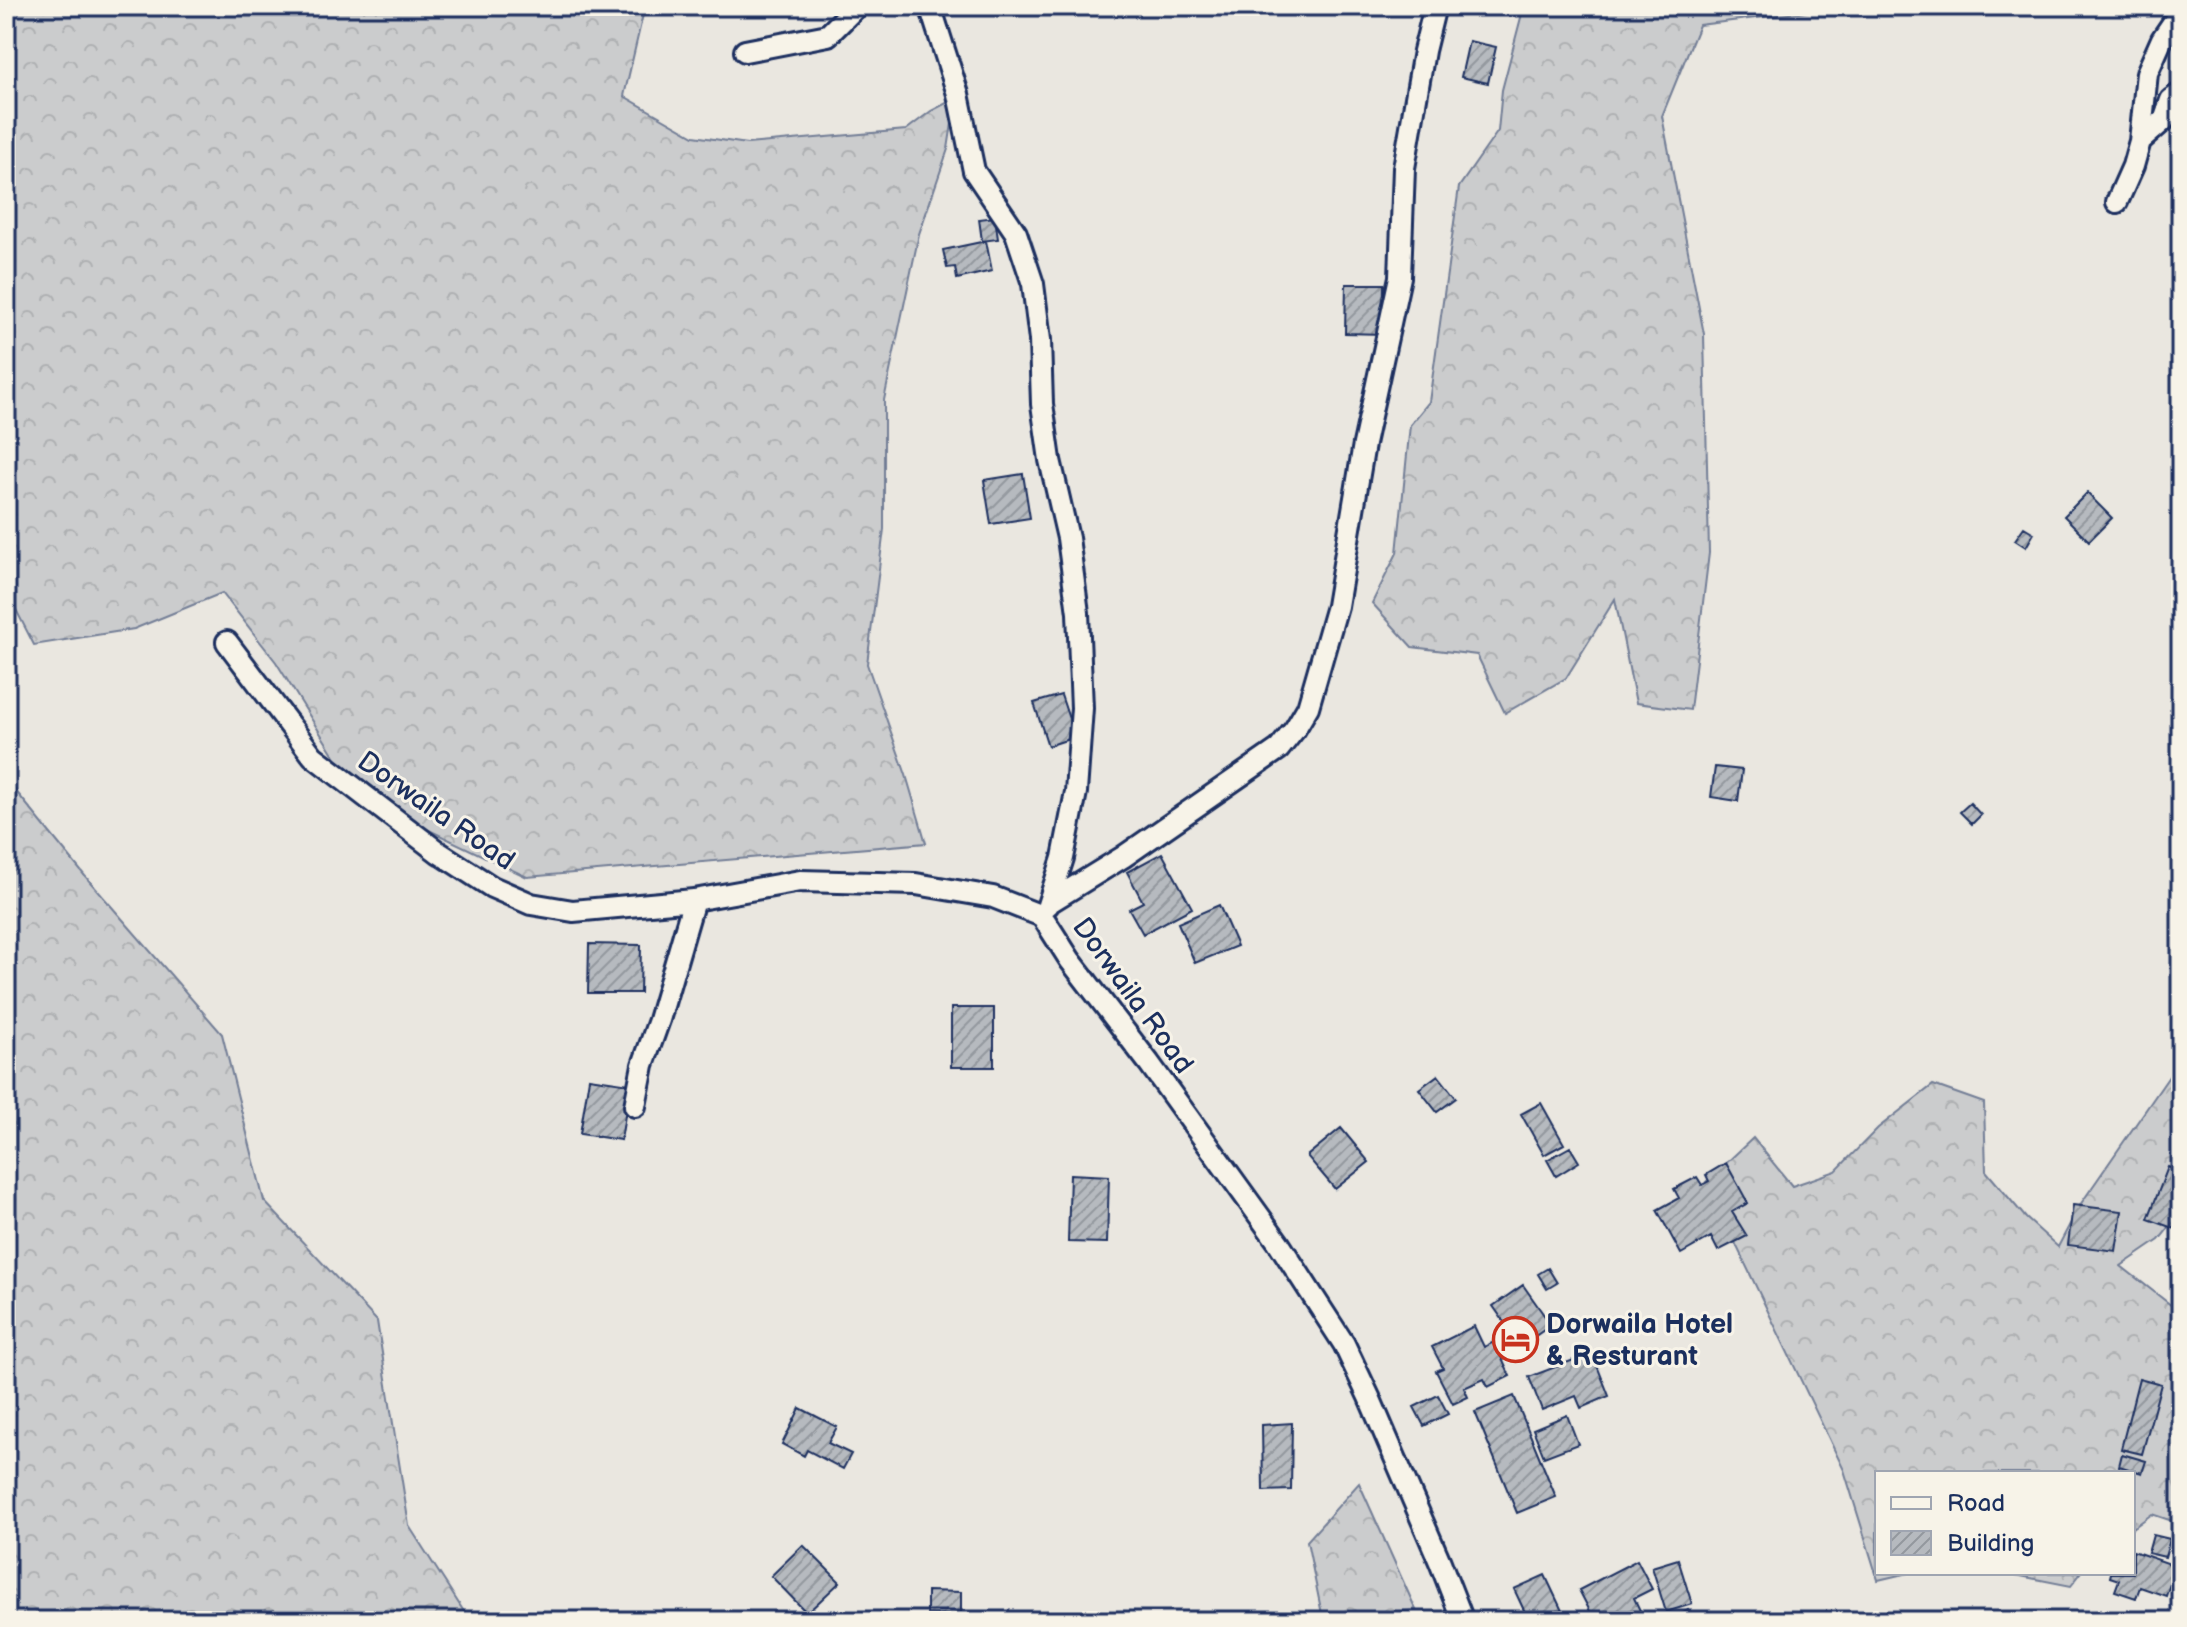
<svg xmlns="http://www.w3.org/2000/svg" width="2187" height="1627" viewBox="0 0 2187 1627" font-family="'Balsamiq Sans',sans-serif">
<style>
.forest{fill:url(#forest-crowns);stroke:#737e96;stroke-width:2}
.building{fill:url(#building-hatch);stroke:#1b2f5e;stroke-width:2}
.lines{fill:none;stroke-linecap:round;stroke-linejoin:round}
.minor-casing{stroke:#1b2f5e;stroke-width:26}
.minor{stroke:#f7f3e8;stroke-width:20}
.labels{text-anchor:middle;stroke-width:6;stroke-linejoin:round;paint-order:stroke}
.street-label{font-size:28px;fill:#1b2f5e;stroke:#f7f3e8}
.poi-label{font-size:28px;font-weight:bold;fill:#1b2f5e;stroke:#f7f3e8;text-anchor:start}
</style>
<defs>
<pattern id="forest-crowns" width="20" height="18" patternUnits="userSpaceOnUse" patternTransform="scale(2)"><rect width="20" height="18" fill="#cbcccd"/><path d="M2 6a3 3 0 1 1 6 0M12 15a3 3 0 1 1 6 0" fill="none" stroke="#aeb0b2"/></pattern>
<pattern id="building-hatch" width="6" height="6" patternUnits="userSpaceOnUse" patternTransform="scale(2)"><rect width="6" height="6" fill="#b6babf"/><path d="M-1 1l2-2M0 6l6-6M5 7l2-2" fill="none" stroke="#93989e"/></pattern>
</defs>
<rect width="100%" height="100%" fill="#eae7e0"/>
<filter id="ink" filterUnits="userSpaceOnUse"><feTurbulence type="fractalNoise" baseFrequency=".0125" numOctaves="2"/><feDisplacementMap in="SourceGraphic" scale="16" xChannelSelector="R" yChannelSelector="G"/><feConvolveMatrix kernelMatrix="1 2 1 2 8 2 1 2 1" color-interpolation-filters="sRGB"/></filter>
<g filter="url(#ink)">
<path class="forest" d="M6,6H645L624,96L694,136L747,144L906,130L931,111L956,98L948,149L919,234L884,400V529L867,664L906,775L926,843L527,877L360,797L276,662L222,593L134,629L34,645L6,590Z
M1524,6H1833L1805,12L1699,25L1662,116L1704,334L1709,553L1690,710L1636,703L1615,599L1566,678L1505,713L1477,655L1412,647L1372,603L1397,553L1410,425L1429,402L1459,187L1498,131L1502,90Z
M6,779L85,876L222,1034L264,1201L377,1321L409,1526L470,1621H6Z
M2181,1059V1213L2159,1240L2121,1266L2181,1313V1524L2152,1514L2133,1528V1473H1877V1573H1908L1878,1580L1844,1470L1706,1182L1753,1138L1792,1186L1836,1171L1878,1128L1933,1085L1984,1103L1986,1171L2026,1218L2058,1247L2080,1205Z
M1359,1483L1416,1610L1323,1619L1307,1541Z
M2005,1573H2081L2071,1586Z"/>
<path class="building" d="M1469,41L1496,47L1488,83L1461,77Z
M995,217L998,239L982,241L979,219Z
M986,241L992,271L957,279L955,267L947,268L943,250Z
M1346,284H1384L1383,334L1345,333Z
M1023,474L1030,518L991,524L984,480Z
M2087,493L2112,518L2089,541L2064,516Z
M2024,527L2034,533L2026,547L2015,540Z
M1061,695L1075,737L1048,746L1034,703Z
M1715,767L1742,770L1738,801L1711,797Z
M1970,803L1981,815L1972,824L1960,812Z
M1162,853L1192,908L1143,934L1129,909L1143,902L1127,872Z
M1219,905L1237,946L1195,963L1178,923Z
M589,944L641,945L640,993H588Z
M951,1008H994V1067H951Z
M1438,1075L1456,1098L1437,1112L1419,1089Z
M589,1078L630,1084L621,1140L580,1134Z
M1541,1103L1564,1144L1544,1155L1521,1114Z
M1341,1128L1369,1162L1335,1189L1307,1156Z
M1570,1147L1579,1162L1556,1176L1547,1160Z
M1726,1163L1748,1203L1732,1212L1747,1236L1718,1251L1711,1237L1681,1254L1657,1210L1679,1198L1674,1189L1697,1177L1702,1185L1709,1181L1706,1175Z
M2168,1167L2181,1172V1231L2148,1219Z
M1070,1174L1109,1176L1107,1243L1068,1242Z
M2073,1205L2122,1211L2116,1251L2068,1245Z
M1548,1268L1557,1283L1547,1289L1538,1274Z
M1523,1285L1551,1325L1521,1346L1493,1306Z
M1474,1326L1484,1347L1494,1342L1510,1376L1488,1387L1484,1379L1464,1388L1468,1397L1453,1404L1436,1371L1443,1368L1432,1347Z
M1592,1353L1609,1396L1581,1408L1576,1396L1542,1410L1529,1377Z
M2139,1378L2161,1384L2142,1454L2121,1449Z
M1438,1395L1448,1414L1424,1426L1414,1407Z
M1514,1396L1556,1497L1517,1513L1475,1412Z
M800,1408L837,1427L828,1443L851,1454L843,1469L807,1450L804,1456L782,1444Z
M1567,1415L1578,1444L1544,1457L1533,1429Z
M1292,1423L1291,1490L1263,1491L1262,1425Z
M2122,1454L2146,1461L2142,1473L2119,1466Z
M2153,1535L2170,1539L2165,1557L2148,1553Z
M803,1545L840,1582L807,1613L771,1576Z
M2133,1551L2176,1566L2166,1596L2140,1587L2136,1598L2115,1591L2119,1580L2110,1577L2111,1573H2133Z
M1678,1559L1692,1604L1666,1612L1652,1567Z
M1637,1560L1652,1589L1634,1598L1645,1621H1595L1579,1590Z
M1545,1575L1564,1615L1551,1621H1529L1514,1589Z
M927,1591L961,1592V1615L927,1614Z
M1688,1610L1695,1621H1671L1670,1620Z"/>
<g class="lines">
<defs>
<path id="minor" d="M927,6L931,9L958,94L974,171L1016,233L1033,284L1040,340L1042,404L1050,460L1068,538L1078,613L1082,708L1076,792L1063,858L1048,905
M745,51L828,35L857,6
M2140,141L2164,120L2171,100L2181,93
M2117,202L2133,166L2140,141L2147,73L2162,39L2181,11
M227,642L313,756L438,852L492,887L531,904L573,911L694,900L800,881L916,884L993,897L1042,916L1070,960L1149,1063L1278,1242L1344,1344L1369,1397L1440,1562L1463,1621
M1050,902L1123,857L1279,749L1295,729L1308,707L1337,606L1364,444L1400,277L1404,168L1424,51L1435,6
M635,1106L643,1065L659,1020L694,900"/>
</defs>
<use href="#minor" class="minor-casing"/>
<use href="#minor" class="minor"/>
</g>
</g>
<defs>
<symbol id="hotel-ring" viewBox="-11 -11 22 22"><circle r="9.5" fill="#f7f3e8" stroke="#c8321e" stroke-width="1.5"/><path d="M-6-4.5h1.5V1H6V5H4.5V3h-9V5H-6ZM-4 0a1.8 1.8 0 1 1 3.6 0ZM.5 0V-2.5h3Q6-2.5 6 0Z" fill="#c8321e"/></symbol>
</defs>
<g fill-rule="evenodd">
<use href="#hotel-ring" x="1490" y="1314" width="51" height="51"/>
</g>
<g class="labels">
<g class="street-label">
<text transform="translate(437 810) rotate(35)" y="10">Dorwaila Road</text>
<text transform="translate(1134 995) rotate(54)" y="10">Dorwaila Road</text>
</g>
<g class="poi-label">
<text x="1546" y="1333">Dorwaila Hotel<tspan x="1546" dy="32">&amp; Resturant</tspan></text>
</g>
</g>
<rect width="2187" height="1627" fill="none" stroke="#f7f3e8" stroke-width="32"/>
<rect x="16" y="16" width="2155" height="1595" fill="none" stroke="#1b2f5e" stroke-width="3" filter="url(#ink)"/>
<rect x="1875" y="1471" width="260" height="104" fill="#f7f3e8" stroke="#9fa5b1" stroke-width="2"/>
<rect x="1891" y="1497" width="40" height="12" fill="#f7f3e8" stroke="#9fa5b1" stroke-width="2"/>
<text x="1947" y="1511" font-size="24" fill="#1b2f5e">Road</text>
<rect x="1891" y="1531" width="40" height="24" fill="url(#building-hatch)" stroke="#9fa5b1" stroke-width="2"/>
<text x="1947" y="1551" font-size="24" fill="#1b2f5e">Building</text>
</svg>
